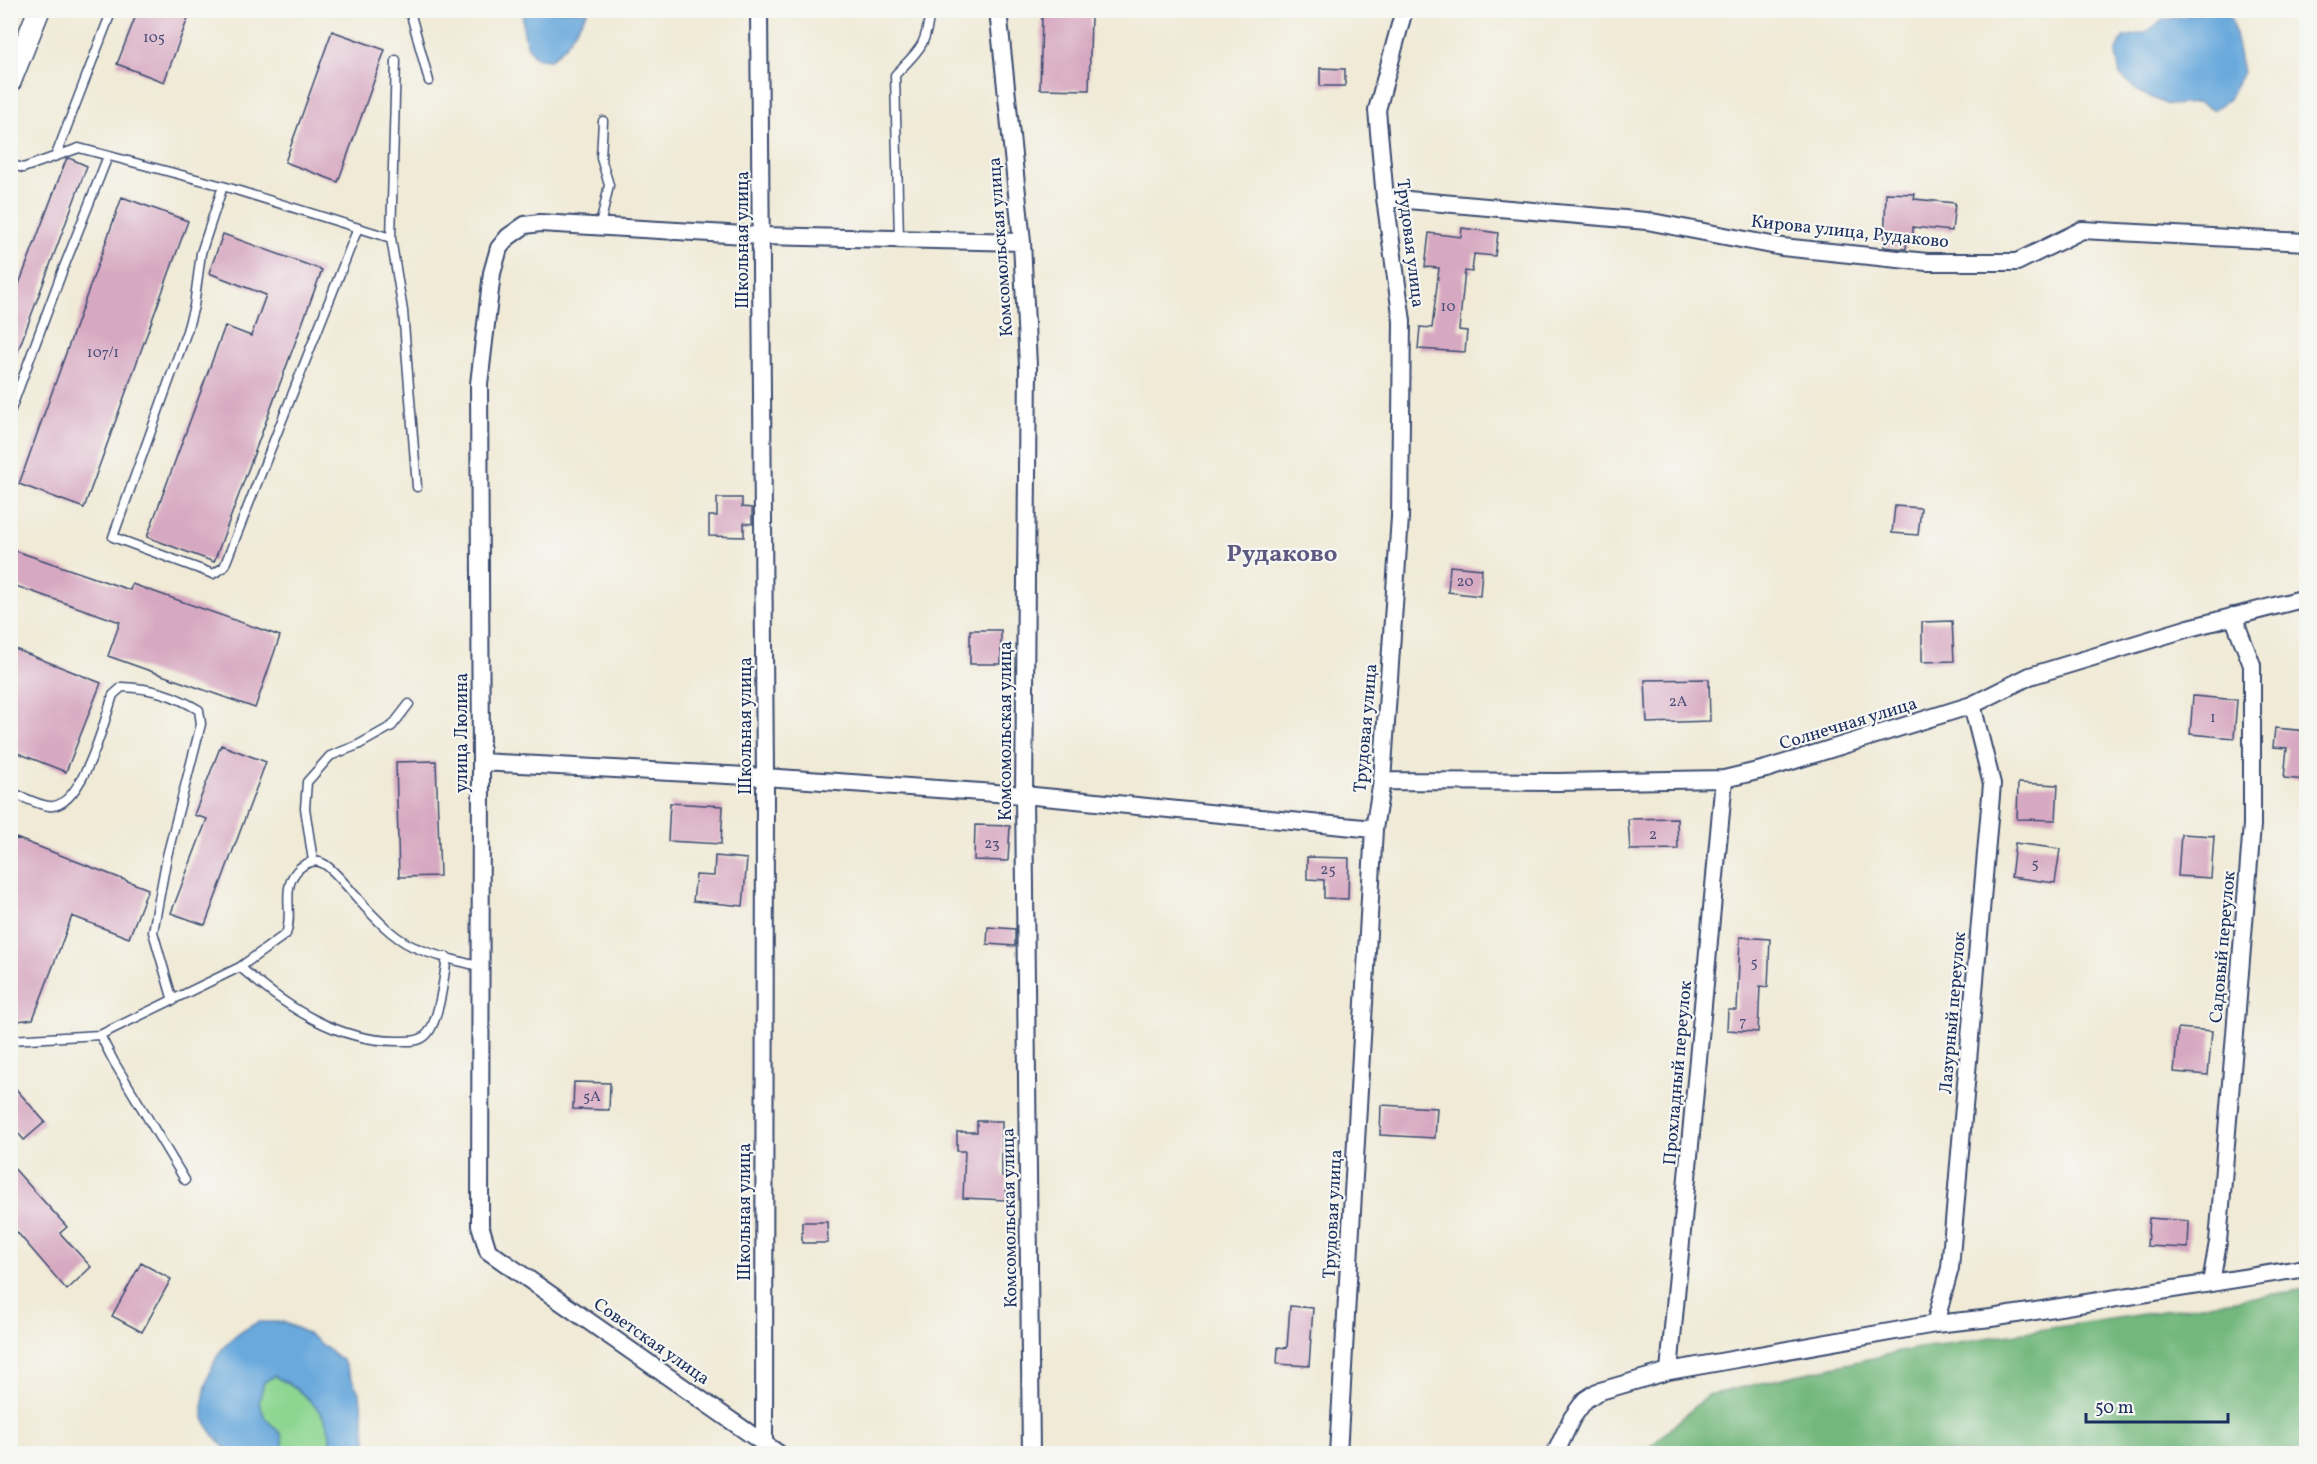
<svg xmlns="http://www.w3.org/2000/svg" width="2317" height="1464" viewBox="0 0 2317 1464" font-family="Vollkorn,serif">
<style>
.green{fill:#8dd691;stroke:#548278;stroke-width:1.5}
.forest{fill:#72b77b;stroke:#46736c;stroke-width:1.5}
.water{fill:#69a9dc;stroke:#426c9d;stroke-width:1.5}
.building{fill:#d7a8c1}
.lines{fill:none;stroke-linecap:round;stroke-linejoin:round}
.service-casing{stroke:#3b4b70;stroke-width:11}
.minor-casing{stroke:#3b4b70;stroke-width:20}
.tertiary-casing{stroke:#3b4b70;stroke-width:24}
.service{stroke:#fff;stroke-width:8}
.minor{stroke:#fff;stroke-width:16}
.tertiary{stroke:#fff;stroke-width:21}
.labels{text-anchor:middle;stroke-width:4.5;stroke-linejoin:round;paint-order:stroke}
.number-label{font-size:15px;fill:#4a4d77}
.street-label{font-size:18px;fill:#1b2f5e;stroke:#f6f6f2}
.district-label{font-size:24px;font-weight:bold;fill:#5d5981;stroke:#f6f6f2}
</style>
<rect width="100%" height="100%" fill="#f6f6f2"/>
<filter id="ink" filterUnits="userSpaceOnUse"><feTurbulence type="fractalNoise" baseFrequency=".0167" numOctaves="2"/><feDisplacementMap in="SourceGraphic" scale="12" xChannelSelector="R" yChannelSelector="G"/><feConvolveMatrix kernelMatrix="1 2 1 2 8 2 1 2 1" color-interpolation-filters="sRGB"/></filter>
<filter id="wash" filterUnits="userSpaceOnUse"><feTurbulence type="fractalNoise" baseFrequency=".008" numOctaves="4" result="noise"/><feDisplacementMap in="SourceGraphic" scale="24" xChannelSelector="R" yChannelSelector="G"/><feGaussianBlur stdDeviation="1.35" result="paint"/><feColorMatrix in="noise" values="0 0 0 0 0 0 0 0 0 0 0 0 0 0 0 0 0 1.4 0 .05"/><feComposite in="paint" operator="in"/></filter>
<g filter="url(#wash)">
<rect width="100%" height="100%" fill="#f0ead6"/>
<path class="green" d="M274,1376C300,1388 342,1421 327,1454L285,1453L281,1434L265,1418L258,1401L264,1382Z"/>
<path class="forest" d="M2306,1289V1453H1643L1708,1395L1913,1349Z"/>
<path class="water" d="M2215,10L2222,11L2232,19L2243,72L2229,99L2213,110L2198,103L2168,105L2139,92L2120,75L2116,53L2123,37L2145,33L2163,20Z
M524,11V10L588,11L565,46L550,60C545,59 539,59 536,57C524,48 521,23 524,11Z
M258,1322H283L307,1333L343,1361L360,1395L368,1453H327C342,1421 300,1388 274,1376L264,1382L259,1402L265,1418L281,1434L285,1453H229C222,1444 211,1434 206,1423C197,1405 211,1361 224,1347C233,1336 246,1329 258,1322Z"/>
<g id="blocks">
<path class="building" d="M138,10H191L164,82L117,64Z
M1042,16L1091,17L1089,90L1040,89Z
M332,31L385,50L338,182L285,162Z
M1320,68L1345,69V86H1320Z
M69,158L87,166L12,367H10V308L66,160Z
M1886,193L1915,194L1914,199L1955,203L1952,231L1913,227V238H1907L1906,249L1884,247Z
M122,197L188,221L84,508L19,484Z
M1462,228L1498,233L1495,256L1474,254L1472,272L1465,271L1459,330L1467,331L1465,352L1418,349L1420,327L1432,328L1439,268L1425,267L1429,233L1461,237Z
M223,234L322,270L214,562L147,537L225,326L251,336L266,295L209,273Z
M717,498H742V507L752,508V524L744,523V537L709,536V516H717Z
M1895,506L1921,508L1918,535L1892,533Z
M10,549L130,590L132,584L280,636L255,708L108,656L120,622L10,584Z
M1450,566L1482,569L1480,596L1448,592Z
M1952,621L1954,661L1922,662V622Z
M970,630H1001V664H970Z
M10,647L101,683L66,772L10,750Z
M1709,679L1710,721L1647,723L1645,680Z
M2193,696L2237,700L2234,738L2190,734Z
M2275,728L2307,731V780L2284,778L2287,748L2273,747Z
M221,745L266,762L205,925L171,913L207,819L194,815Z
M436,761L440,876L399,877L396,762Z
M2018,783L2058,785L2056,820L2017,819Z
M670,803L723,806L721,844L668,841Z
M1677,818L1678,849L1630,850L1628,819Z
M975,825L1010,826L1008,861L974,860Z
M2181,834L2214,836L2211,878L2178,876Z
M16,838L148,889L129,938L72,916L33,1019L10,1022V853Z
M2015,843L2060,849L2055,883L2011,877Z
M715,856L747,859L743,906L693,901L696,875L714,876Z
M1307,857L1349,858L1348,899L1324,898V880L1307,879Z
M988,927L1015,929V946L987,944Z
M1740,937L1770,939L1768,987L1760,986L1758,1032L1727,1030L1728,1010H1737Z
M2178,1028L2212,1031L2208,1075L2174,1072Z
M10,1082L45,1122L24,1140L10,1124Z
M574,1082L610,1083L609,1110L573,1109Z
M1381,1105L1437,1108L1435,1138L1380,1135Z
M977,1121H1002V1176L1007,1177L1006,1200L963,1198L965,1151H957V1132H977Z
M10,1164L67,1227L60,1233L91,1267L67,1290L10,1224Z
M2149,1218L2189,1221L2188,1248L2147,1246Z
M802,1222H827L828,1243H802Z
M141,1263L171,1279L142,1332L112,1316Z
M1290,1306L1313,1308L1309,1366L1277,1364L1278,1347L1287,1348Z"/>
</g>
</g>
<g filter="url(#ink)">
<use href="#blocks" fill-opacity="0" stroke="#3b4b70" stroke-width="1.5"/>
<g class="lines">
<defs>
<path id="service" d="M402,10L411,15L429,81
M396,60L391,238L403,311L417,487
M56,155L112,10
M10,164L23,168L79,148L223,186L391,238
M223,186L201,253L194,306L187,331L113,537L213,574L224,567L358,228
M600,226L609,185L601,158L603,121
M899,239L895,75C920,49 926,47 930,10
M10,412L62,272L108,156
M10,792C22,796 37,805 49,806C82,810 105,719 113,695L122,687C152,688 174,695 199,710L201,724L167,856L153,932L173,1001
M313,861L305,808L307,782L330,756L358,745L392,726L409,704
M240,967C285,1006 337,1042 399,1041C408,1041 418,1042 425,1036C439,1025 444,976 447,957
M100,1035L114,1062L185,1180
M10,1040L100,1035L240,967L286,934C294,914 281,890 296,872C302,864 315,858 324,864C334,869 356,897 365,907C380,923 398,942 419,949C438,957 460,961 481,967"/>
<path id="minor" d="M759,10L765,777L764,1442
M998,10L1022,242L1028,366L1024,795L1031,1454
M1385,198L1647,221L1782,247L1927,262H2017L2082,230L2306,242
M481,762L765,777L1024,795L1374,829
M1382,781L1557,782L1724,779L1766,769L1972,705L2030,676L2189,628L2306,598
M2211,1283L2218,1242L2252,825V665L2233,616
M1935,1324L1950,1268L1992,784L1972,705
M1669,1371L1724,779
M779,1454L488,1251L480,1225L481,762L479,384L492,273L499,248L508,237L525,225L540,223L762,236L1022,242
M1338,1454L1374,829L1382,781L1400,517L1402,321L1385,198L1377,110L1404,10
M1555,1454L1572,1418L1585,1400L1597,1392L1669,1371L1935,1324L1991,1318L2306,1268"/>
<path id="tertiary" d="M10,82L39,10"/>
</defs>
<use href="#service" class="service-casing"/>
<use href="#minor" class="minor-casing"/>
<use href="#tertiary" class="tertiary-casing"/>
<use href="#service" class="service"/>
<use href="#minor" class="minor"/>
<use href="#tertiary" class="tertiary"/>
</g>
</g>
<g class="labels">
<g class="number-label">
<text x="154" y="42">105</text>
<text x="1448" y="311">10</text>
<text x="103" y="357">107/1</text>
<text x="1465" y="586">20</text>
<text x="1678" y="706">2А</text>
<text x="2213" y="722">1</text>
<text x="1653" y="839">2</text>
<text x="992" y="848">23</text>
<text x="2035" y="868">5</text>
<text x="1328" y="874">25</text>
<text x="1754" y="967">5</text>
<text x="1743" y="1026">7</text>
<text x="592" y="1101">5А</text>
</g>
<g class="street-label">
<text transform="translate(1850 231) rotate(6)" y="6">Кирова улица, Рудаково</text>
<text transform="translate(742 240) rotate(-90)" y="6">Школьная улица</text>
<text transform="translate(1411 243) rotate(83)" y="6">Трудовая улица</text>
<text transform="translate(1000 247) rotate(-94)" y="6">Комсомольская улица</text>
<text transform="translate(1848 723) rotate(-17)" y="6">Солнечная улица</text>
<text transform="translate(745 726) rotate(-90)" y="6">Школьная улица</text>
<text transform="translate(1365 728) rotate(-85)" y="6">Трудовая улица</text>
<text transform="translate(1005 731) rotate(-90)" y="6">Комсомольская улица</text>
<text transform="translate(461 733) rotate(-90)" y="6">улица Люлина</text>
<text transform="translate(2222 947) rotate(-85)" y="6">Садовый переулок</text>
<text transform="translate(1952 1013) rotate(-85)" y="6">Лазурный переулок</text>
<text transform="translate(1677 1073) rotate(-85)" y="6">Прохладный переулок</text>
<text transform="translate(744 1212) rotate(-90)" y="6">Школьная улица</text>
<text transform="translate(1332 1214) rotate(-87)" y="6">Трудовая улица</text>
<text transform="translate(1009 1218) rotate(-91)" y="6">Комсомольская улица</text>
<text transform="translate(652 1341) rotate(35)" y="6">Советская улица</text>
</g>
<g class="district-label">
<text x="1282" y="561">Рудаково</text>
</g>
</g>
<rect width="2317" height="1464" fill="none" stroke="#f6f6f2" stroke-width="36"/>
<path d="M2086 1413v9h142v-9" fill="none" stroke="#1b2f5e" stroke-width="3"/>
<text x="2095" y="1413" font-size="18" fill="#1b2f5e" stroke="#f6f6f2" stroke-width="4.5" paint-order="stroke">50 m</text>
</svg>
